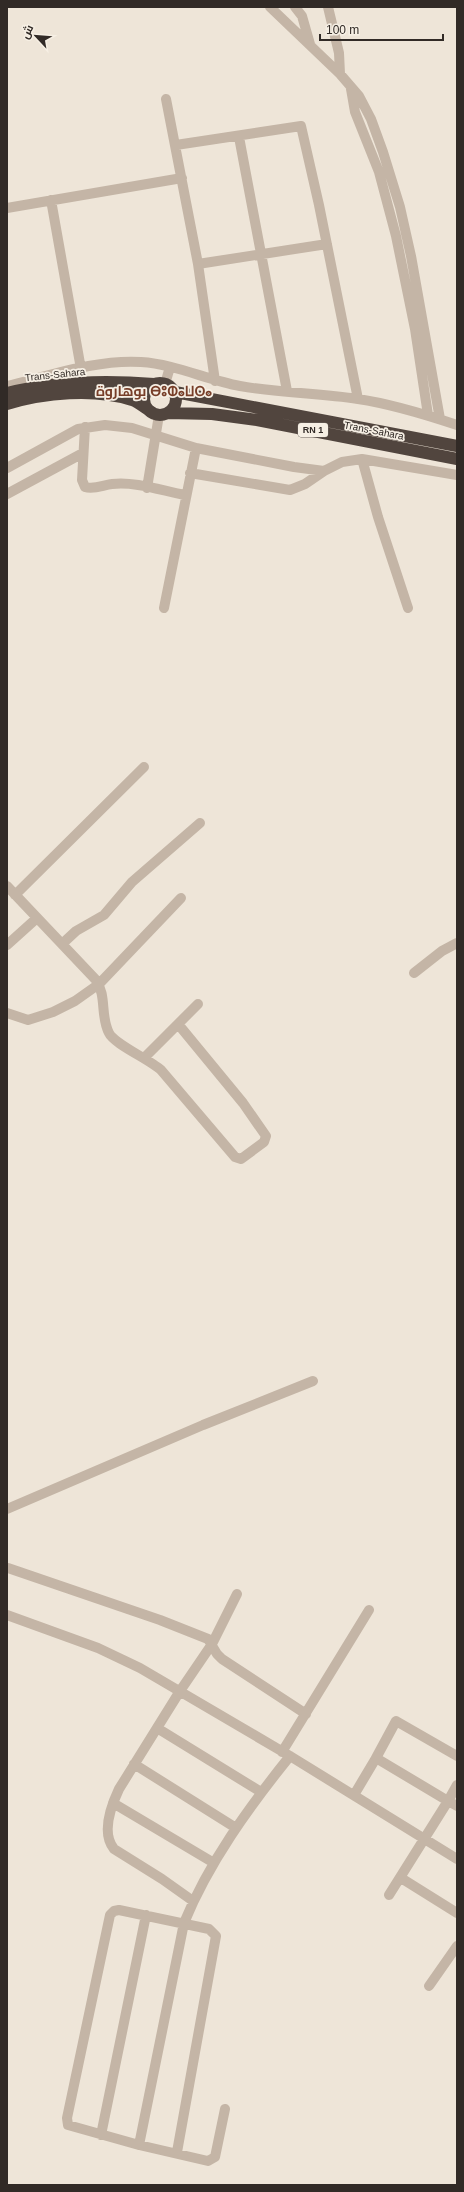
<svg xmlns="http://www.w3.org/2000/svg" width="464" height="2192" viewBox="0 0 464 2192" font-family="Arial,Cairo,'Noto Sans Tifinagh',sans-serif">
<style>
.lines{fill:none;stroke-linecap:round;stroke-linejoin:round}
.minor{stroke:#c4b5a6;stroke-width:10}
.highway{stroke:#51453e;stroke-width:12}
.labels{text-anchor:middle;stroke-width:3.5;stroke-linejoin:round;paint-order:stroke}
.shield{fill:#f6efe4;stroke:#6c655f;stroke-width:1}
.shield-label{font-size:9px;font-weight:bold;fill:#312a26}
.street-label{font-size:10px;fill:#312a26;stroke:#f6efe4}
.district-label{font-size:14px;font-weight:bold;fill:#773e28;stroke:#f6efe4}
</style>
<rect width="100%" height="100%" fill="#eee5d8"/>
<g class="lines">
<path class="minor" d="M270,7L340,74L359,96L371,119L383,152L400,207L411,256L440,419
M295,7L302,16L310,44
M328,7L339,53L340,74
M351,89L355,112L379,172L396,236L415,329L428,415
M166,99L198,264L215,381
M239,137L287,391
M176,145L301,126L319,205L358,399
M51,200L81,369
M7,208L182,178
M198,264L327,244
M165,384L170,367
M7,386C49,376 98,359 141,362C175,364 207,380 240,386C279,393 319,393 358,399C392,404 424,414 457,425
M85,427L82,480L85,487C94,490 103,485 112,484C135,481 163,491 185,495
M362,459L378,517L408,608
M7,468L78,429L105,425L132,428L196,448L294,467L324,471L342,462L362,459L457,475
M190,473L290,490L305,484L324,471
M147,488L159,415
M7,494L83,453
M164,608L196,448
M7,886L96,980C107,996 100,1016 109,1033C114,1044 149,1059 161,1070L235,1157L241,1159L264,1142L266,1136L243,1103L178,1024
M15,895L144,767
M62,944L76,931L104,915L132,882L200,823
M7,945L37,918
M414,973L442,951L457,943
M7,1013L28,1020L53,1012L75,1001L99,984L181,898
M145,1057L198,1004
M7,1509L203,1425L313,1381
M8,1568L160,1620L208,1639L217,1654L222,1659L306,1714
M7,1615L98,1648L140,1668L290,1756L457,1859
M157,1728L261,1792
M282,1752L369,1610
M376,1758L396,1721L457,1756
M134,1764L236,1828
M457,1785L448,1801L457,1806
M354,1795L376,1758L448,1801L389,1895
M113,1803L214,1863
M401,1878L457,1913
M193,1901L162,1879L114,1849C101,1833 111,1806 119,1789L180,1691L212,1644L237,1594
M429,1986L457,1946
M101,2135L146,1915
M139,2145L184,1923C209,1862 249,1807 290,1756
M177,2152L216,1936L209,1929L119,1910L114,1911L110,1915L67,2118L68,2125L139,2145L208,2161L215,2157L225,2109"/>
<path class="highway" d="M144 399a16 16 0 1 1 32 0a16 16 0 1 1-32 0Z
M175,392L457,446
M7,393C56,381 104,380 154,384
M7,404C44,393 94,388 132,400C139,402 146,409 153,413
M168,413L212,414L257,420L457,459"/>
</g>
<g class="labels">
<rect class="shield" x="298" y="423" width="30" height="14" rx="3"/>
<g class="shield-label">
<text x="313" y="433">RN 1</text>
</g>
<g class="street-label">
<text transform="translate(55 374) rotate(-6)" y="4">Trans-Sahara</text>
<text transform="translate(374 430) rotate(11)" y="4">Trans-Sahara</text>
</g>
<g class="district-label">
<text x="154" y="396">بوهاروة ⴱⵓⵀⴰⵡⵔⴰ</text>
</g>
</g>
<rect width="464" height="2192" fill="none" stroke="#312a26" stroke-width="16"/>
<g transform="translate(36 36) rotate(296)" stroke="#f6efe4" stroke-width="3" paint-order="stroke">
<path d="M0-3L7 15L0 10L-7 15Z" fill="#312a26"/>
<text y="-6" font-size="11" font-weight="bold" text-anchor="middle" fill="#312a26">ش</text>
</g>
<path d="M320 34v6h123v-6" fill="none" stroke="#312a26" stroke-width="2"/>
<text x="326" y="34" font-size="12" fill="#312a26" stroke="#f6efe4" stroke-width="3" paint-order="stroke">100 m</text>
</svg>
